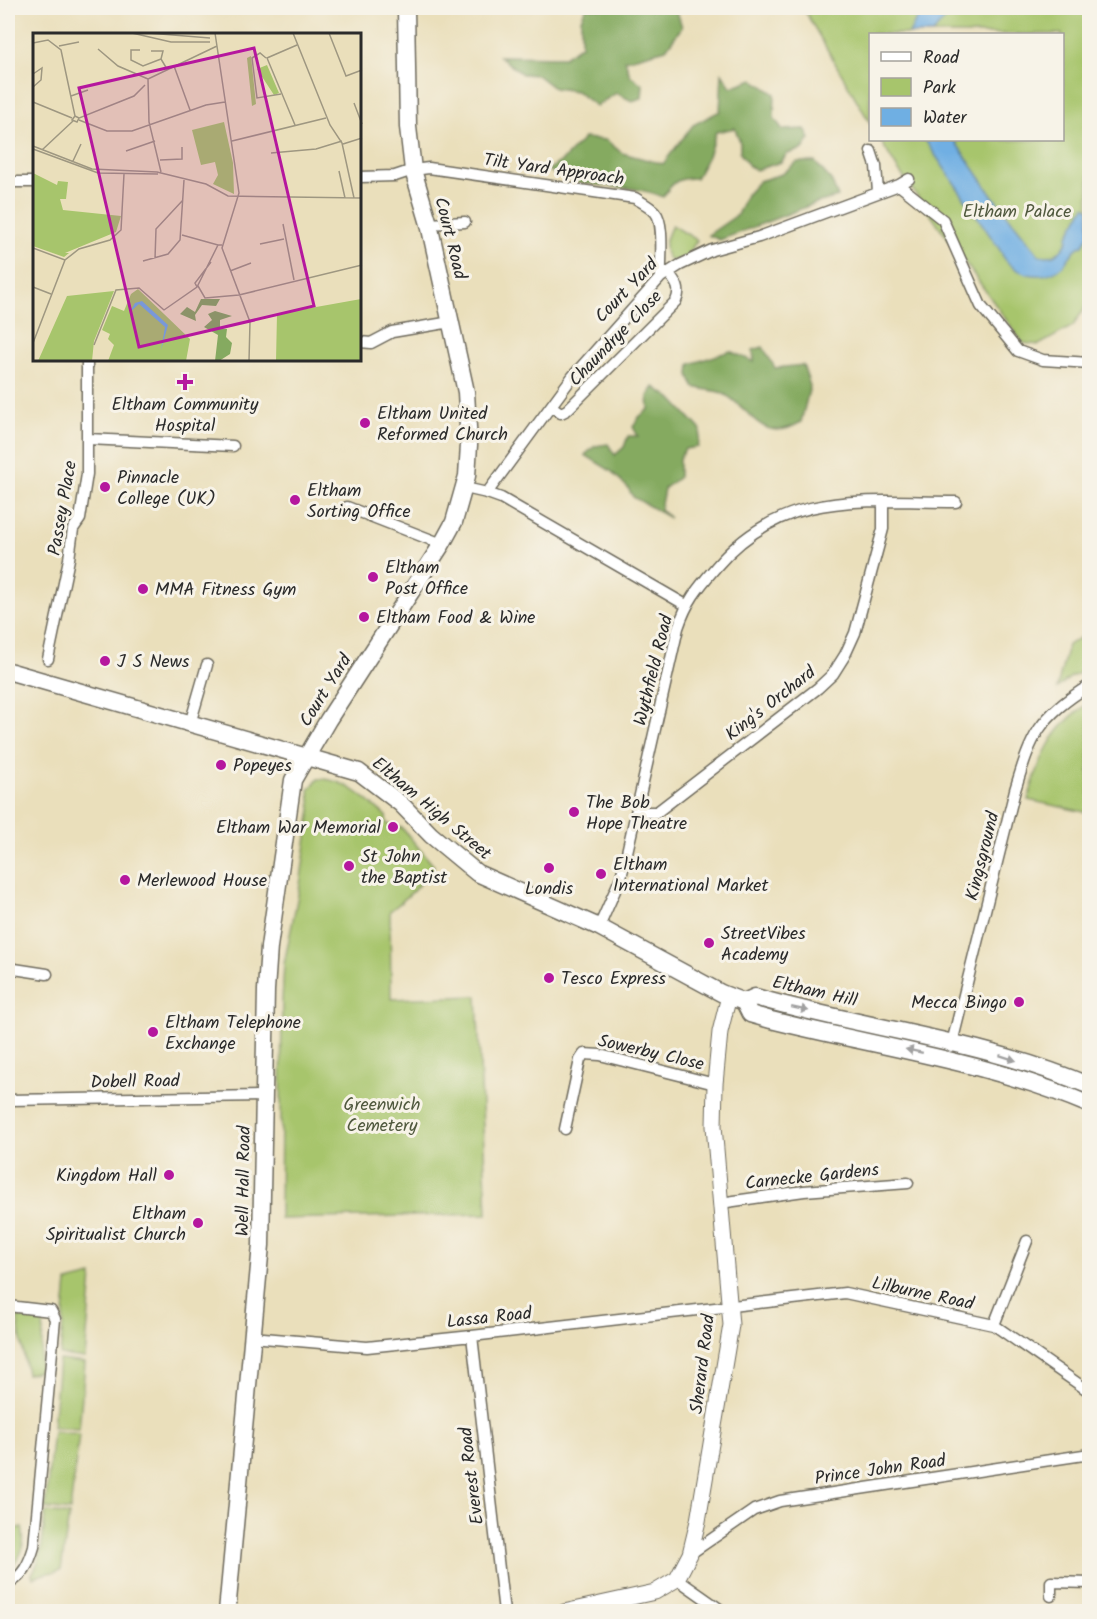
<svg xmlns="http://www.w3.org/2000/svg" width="1097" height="1619" viewBox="0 0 1097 1619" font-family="Kalam,sans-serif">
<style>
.green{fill:#a7c56c;stroke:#69784c;stroke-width:1.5}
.forest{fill:#85aa60;stroke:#586a46;stroke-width:1.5}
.water{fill:#6fafe3;stroke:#4d6d87;stroke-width:1.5}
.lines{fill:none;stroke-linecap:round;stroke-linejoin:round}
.street-casing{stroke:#6e6a5d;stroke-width:13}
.secondary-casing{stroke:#6e6a5d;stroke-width:17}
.primary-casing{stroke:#6e6a5d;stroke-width:19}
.street{stroke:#fff;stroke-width:10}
.secondary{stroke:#fff;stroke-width:15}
.primary{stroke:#fff;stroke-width:16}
.oneway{fill:#a0a0a0}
.poi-dot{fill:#b5179e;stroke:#f7f3e8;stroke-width:2}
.labels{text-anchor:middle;stroke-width:6;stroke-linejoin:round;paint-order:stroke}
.street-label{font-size:18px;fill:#2b2b2b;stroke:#f7f3e8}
.park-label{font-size:18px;fill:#50593e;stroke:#f7f3e8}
.poi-label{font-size:18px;fill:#2b2b2b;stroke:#f7f3e8;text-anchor:start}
.inset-road{fill:none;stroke:#9e9781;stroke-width:1.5}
.view{fill:#b5179e;fill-opacity:0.15;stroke:#b5179e;stroke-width:3}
.inset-edge{fill:none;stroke:#2b2b2b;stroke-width:3}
</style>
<rect width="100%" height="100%" fill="#f7f3e8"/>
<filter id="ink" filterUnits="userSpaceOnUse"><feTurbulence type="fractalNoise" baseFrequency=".0167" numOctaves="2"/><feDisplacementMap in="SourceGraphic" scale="12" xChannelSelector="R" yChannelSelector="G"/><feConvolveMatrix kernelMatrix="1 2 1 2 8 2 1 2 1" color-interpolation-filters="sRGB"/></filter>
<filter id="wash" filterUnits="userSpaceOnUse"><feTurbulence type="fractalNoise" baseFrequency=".008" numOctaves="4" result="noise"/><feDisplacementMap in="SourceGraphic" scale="24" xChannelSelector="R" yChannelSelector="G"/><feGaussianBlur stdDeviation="1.35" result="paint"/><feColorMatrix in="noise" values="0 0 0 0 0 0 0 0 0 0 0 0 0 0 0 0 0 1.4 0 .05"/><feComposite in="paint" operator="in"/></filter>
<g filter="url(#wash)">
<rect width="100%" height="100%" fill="#eadfbb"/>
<path class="green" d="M803,8H1089V301L1073,326L1039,345L1023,343L897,168L880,140H1062V34H870V123Z
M672,225L697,240C689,253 686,262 670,260C660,250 667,236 672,225Z
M1081,637L1089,649V669L1071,677L1057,688L1068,645Z
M1089,703V813L1028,800C1040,757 1051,728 1089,703Z
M318,779C344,777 368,801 386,816L387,824L402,828L434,866C421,884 408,898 390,911L391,999L477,996L487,1214L280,1219L282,1001L284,964L300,885L311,809L309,790Z
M92,1276L85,1358L60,1355L67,1282Z
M17,1317L44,1321L39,1371L27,1374Z
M59,1360L85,1363L79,1429L53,1427Z
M53,1431L79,1434L70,1511L45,1508Z
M47,1512L69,1515L61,1570L33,1577L32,1574C43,1557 43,1534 45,1514Z
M22,1527C26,1545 22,1559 8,1570V1551L13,1550L10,1530Z"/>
<path class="forest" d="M586,8H676L682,27L666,49L625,60L630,75L643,85L642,98L632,101L616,93L596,106L576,91L554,88L537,75L522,74L499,56L564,57L581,45V19Z
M722,73L731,87L753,79L775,94L774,118L783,130L805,129L810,139L803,149L787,154L781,162L756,170L749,166L740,153V143L735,128L716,132L708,156L696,178C678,178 673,181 663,197C627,181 581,192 548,170L563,160L584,138L606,140L622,153L663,164L693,125L720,111Z
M797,162H815L831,180L838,197L816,203L720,240L708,235L737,215L746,195L759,181L782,174Z
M763,347L775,368L803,365L810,386L801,422C760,447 752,407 722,393C715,390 703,390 694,387L689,375L690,364L730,351L754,362L753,350Z
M654,387L671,398L701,430L698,447L685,449L679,459V477L664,489L660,509L670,518L633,497L628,488L611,471L585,455L595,446L608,444L615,455L624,447L628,436H638L633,427L639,417L649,409L648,396Z"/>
<path class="water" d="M927,8H956C949,18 938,24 933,34H909L915,22Z
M925,140H954L997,202L1039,255C1054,259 1061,252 1068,240L1067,237L1085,206L1089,209V234L1083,245C1073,247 1069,262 1060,268C1039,283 1009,273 1000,250Z"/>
</g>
<g filter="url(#ink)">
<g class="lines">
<defs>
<path id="street" d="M871,151L876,166L878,192
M360,177L395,176L413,170L429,168L635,198C641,202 650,206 655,212C665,223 660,261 661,277
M8,182H34
M899,185L943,220L981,306L1018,351L1043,360L1090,363
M429,224L465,222
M360,342L371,343L392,332L451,322
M552,407L561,413L567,410L676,301C682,288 675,282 668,272
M88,439L233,446
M465,488L487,493L573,376L661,277L680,265L712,250L759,237L899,185L909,179
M487,493L501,498L686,605
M347,507L442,544
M48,659L69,559L73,529L80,519L87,474V360
M190,724L207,665
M637,812H657L818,688L833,674L845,655L855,633L883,529V502
M599,927L621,877L625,861L678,628C687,601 697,589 716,567C783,488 864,502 956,502
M8,968L47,974
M951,1047L1015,790C1032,734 1038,718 1090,685
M8,1100L264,1096
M565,1129L580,1060L584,1054L600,1055L715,1084
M720,1203L804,1191L908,1183
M8,1306L51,1311L55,1319L34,1547C29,1564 23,1576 8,1584
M994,1325L1027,1241
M472,1336L504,1612
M252,1337L367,1347L472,1336L845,1293L994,1325L1090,1392
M690,1554L754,1510L780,1501L1090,1454
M677,1579L724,1612
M1051,1596V1582L1090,1583"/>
<path id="secondary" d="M564,1612L655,1592L677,1579L690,1554L698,1521L731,1325L714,1126L715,1084L720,1032L729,996"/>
<path id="primary" d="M8,671L359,772L401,804L431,835L477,873L599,927L721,993L744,1002
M744,1002L750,1014L771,1020C878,1047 987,1061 1090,1105
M744,1002L755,997C866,1029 982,1040 1090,1086
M227,1612L261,1245L266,990L269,947L293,780L328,720L442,544L454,522L467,476L469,445L466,392L429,224L413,170L408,127L406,8"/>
</defs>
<use href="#street" class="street-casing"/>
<use href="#secondary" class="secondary-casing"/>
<use href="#primary" class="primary-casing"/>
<use href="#street" class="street"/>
<use href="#secondary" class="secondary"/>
<use href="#primary" class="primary"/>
</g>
<defs><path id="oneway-solid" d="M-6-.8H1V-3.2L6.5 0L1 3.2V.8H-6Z" transform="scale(1.5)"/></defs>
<g class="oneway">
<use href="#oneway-solid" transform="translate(800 1009) rotate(12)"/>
<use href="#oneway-solid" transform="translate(914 1051) rotate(-168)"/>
<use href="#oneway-solid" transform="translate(1008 1058) rotate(18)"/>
</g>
</g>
<g class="poi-dot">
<path d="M182 373h6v6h6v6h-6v6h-6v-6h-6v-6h6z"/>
<circle cx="365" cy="423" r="6"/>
<circle cx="105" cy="487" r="6"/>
<circle cx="295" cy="500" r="6"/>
<circle cx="373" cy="577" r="6"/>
<circle cx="143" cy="589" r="6"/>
<circle cx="364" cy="617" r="6"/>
<circle cx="105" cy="661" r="6"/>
<circle cx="221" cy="765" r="6"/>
<circle cx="574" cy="812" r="6"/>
<circle cx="393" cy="827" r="6"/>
<circle cx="349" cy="866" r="6"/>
<circle cx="549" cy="868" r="6"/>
<circle cx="601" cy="874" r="6"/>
<circle cx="125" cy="880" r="6"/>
<circle cx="709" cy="943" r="6"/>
<circle cx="549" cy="978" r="6"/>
<circle cx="1019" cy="1002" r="6"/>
<circle cx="153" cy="1032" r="6"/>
<circle cx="169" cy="1175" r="6"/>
<circle cx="198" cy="1223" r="6"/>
</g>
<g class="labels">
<g class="street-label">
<text transform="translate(554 169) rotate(8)" y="6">Tilt Yard Approach</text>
<text transform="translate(451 238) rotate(76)" y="6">Court Road</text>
<text transform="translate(626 290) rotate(-46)" y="6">Court Yard</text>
<text transform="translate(615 338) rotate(-46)" y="6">Chaundrye Close</text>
<text transform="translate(62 508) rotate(-80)" y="6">Passey Place</text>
<text transform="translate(653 670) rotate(-76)" y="6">Wythfield Road</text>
<text transform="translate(325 690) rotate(-58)" y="6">Court Yard</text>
<text transform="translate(770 703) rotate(-38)" y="6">King's Orchard</text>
<text transform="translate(432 808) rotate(40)" y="6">Eltham High Street</text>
<text transform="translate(982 856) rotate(-76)" y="6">Kingsground</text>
<text transform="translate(815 991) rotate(13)" y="6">Eltham Hill</text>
<text transform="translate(651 1052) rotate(13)" y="6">Sowerby Close</text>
<text transform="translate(135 1081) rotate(-1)" y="6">Dobell Road</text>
<text transform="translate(812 1176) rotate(-6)" y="6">Carnecke Gardens</text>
<text transform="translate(243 1181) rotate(-89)" y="6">Well Hall Road</text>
<text transform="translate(923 1293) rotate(12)" y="6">Lilburne Road</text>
<text transform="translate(489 1317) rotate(-6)" y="6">Lassa Road</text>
<text transform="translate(702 1364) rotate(-83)" y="6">Sherard Road</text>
<text transform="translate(880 1469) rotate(-8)" y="6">Prince John Road</text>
<text transform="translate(471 1476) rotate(-97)" y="6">Everest Road</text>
</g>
<g class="park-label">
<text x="1017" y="217">Eltham Palace</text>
<text x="382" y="1110">Greenwich<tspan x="382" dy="21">Cemetery</tspan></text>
</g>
<g class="poi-label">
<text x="185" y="410" text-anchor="middle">Eltham Community<tspan x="185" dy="21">Hospital</tspan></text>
<text x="377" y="419">Eltham United<tspan x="377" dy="21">Reformed Church</tspan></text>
<text x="117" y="483">Pinnacle<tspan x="117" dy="21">College (UK)</tspan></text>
<text x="307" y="496">Eltham<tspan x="307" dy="21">Sorting Office</tspan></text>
<text x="385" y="573">Eltham<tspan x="385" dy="21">Post Office</tspan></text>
<text x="155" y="595">MMA Fitness Gym</text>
<text x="376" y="623">Eltham Food &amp; Wine</text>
<text x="117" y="667">J S News</text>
<text x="233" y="771">Popeyes</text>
<text x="586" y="808">The Bob<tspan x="586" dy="21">Hope Theatre</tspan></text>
<text x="381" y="833" text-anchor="end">Eltham War Memorial</text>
<text x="361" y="862">St John<tspan x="361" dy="21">the Baptist</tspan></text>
<text x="613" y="870">Eltham<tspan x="613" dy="21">International Market</tspan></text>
<text x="137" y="886">Merlewood House</text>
<text x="549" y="894" text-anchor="middle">Londis</text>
<text x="721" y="939">StreetVibes<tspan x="721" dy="21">Academy</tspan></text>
<text x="561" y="984">Tesco Express</text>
<text x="1007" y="1008" text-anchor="end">Mecca Bingo</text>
<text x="165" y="1028">Eltham Telephone<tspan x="165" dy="21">Exchange</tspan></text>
<text x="157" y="1181" text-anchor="end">Kingdom Hall</text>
<text x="186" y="1219" text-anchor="end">Eltham<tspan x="186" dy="21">Spiritualist Church</tspan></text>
</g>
</g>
<g transform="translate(33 33)">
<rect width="328" height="328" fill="#eadfbb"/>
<path d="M218,23L223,71L219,73L214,25ZM234,32L246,60L241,62L224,36ZM191,89L200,130L201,161L180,151L185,142L182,129L168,132L159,97ZM0,140L24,152L25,148L35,149L33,166H27L30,177L88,183L83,199L32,220H36L31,224L0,213ZM105,256L157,306L153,328H75L81,312L75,306L77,301L69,297L79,273L91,278L98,261ZM81,258L61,308L59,328H5L34,263ZM328,266V328H243L244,281Z" fill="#a7c56c"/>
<path d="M168,266H187L183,273L169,272L162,282L163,288L147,281L154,274L162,279ZM182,278L199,283L187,287V295L194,296L193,304L199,310L197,321L186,328H182L185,302L171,294L179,287L175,281Z" fill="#85aa60"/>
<path d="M109,268L135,292L128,317L132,294L106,271L97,279L102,270Z" fill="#6fafe3"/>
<path class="inset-road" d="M99,0L138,9H177M115,0L177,5M182,0L206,160L189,215L217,289L216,328M260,0L297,92L309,110L321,165M296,0L313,43L329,37M0,10L15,7L28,17L42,83M26,13L46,9M65,16L85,33L115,46M107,17H98V27L110,33L128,26L134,36M118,18H130L128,26M233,25L227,20L219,25L224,65L248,61M141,33L157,77M0,41L9,35L8,47L0,54M38,63L55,57M0,69L39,85M321,70L329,91M46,85L42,83L39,87L44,89L46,85L101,63L112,52M46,87L74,98H99L173,72L192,69M262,92L234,25L264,12M199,108L293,85M310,111L329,105M0,113L59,136L124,139L173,151L195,163L329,165M0,116L65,140L125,141M9,117L40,88M93,118L122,108M238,120L283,116L309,108M127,127L149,126V114M40,128L48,111M306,138L312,165M128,139L116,89L115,46L184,13M250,191L261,247M149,202L185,212M227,211L251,206M0,215L32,227M122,226L123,196L150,167M110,228L135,221L147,207L151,147M197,238L218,230M165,253L172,265L206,262L329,232M0,254L18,261M164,254L162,250L178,229M131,277L164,254L185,212H189M0,310L32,227L46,216L77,207L88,197L91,141M61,312L83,257L106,255L131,277"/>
<path class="view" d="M221,15L281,273L106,314L46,55Z"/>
<rect width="328" height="328" class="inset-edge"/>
</g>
<rect width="1097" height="1619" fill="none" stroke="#f7f3e8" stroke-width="30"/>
<rect x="869" y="33" width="195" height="108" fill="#f7f3e8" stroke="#a5a39c" stroke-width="1.5"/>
<rect x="881" y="52" width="30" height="9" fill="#ffffff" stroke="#a5a39c" stroke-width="1.5"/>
<text x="923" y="63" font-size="18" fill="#2b2b2b">Road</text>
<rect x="881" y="78" width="30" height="18" fill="#a7c56c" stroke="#a5a39c" stroke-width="1.5"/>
<text x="923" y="93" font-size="18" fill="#2b2b2b">Park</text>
<rect x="881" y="108" width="30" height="18" fill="#6fafe3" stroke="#a5a39c" stroke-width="1.5"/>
<text x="923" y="123" font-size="18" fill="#2b2b2b">Water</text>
</svg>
